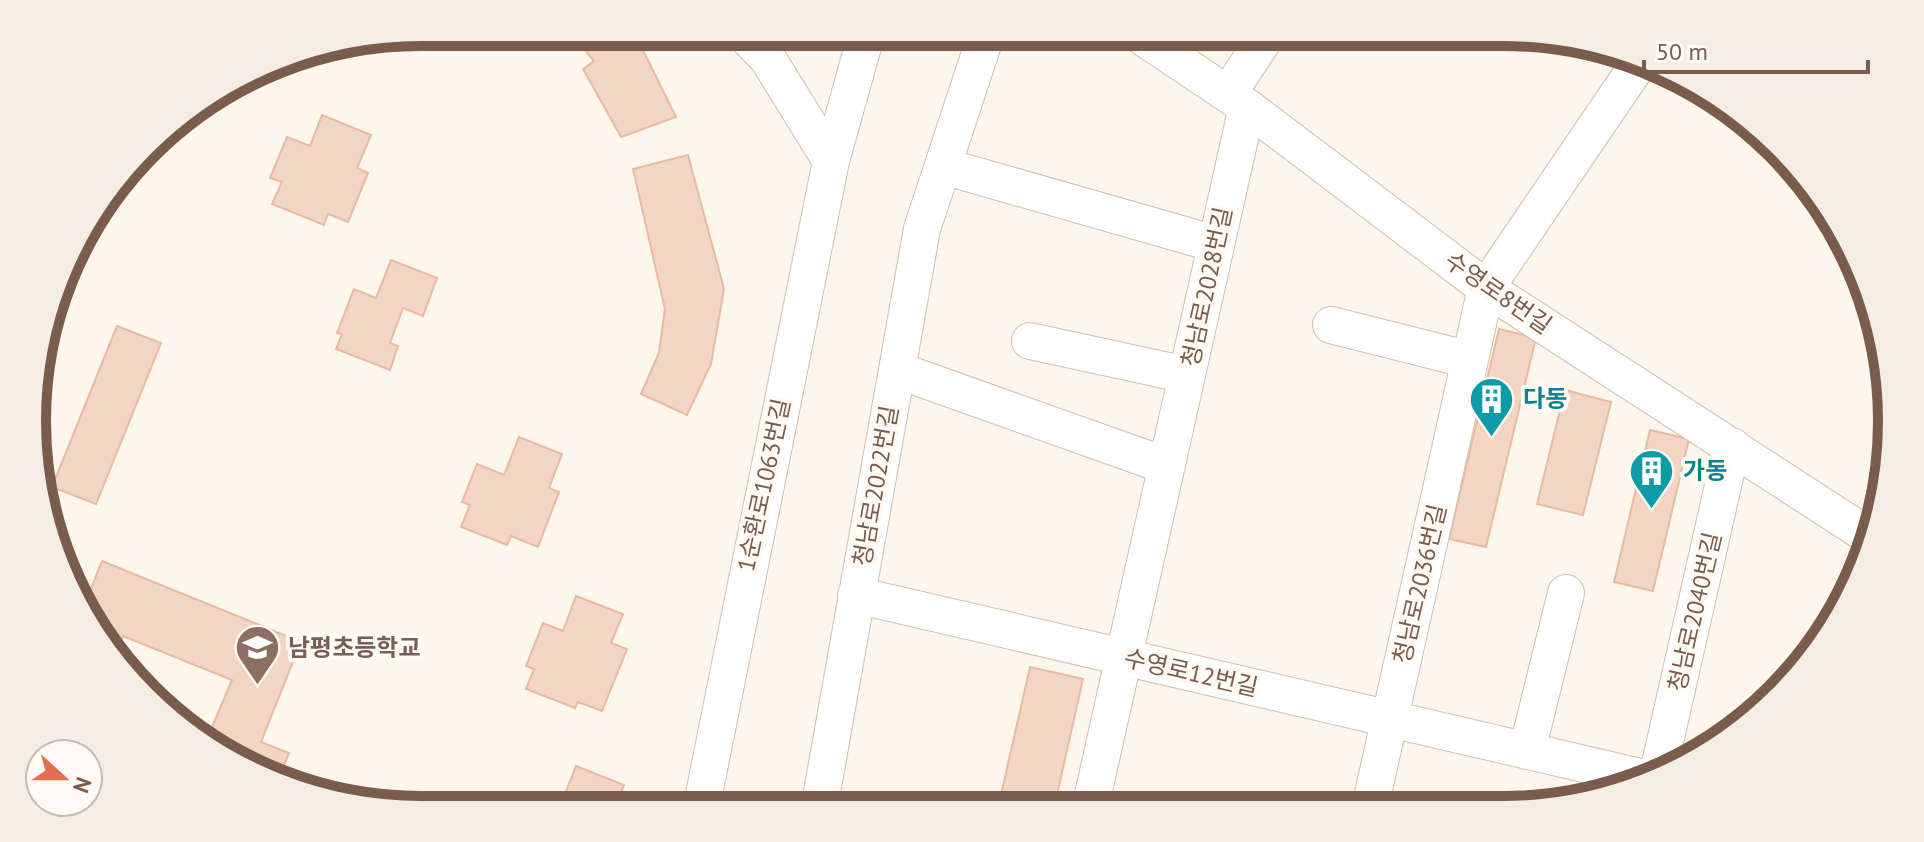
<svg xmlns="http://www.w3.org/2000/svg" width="1924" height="842" viewBox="0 0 1924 842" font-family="'PT Sans','Noto Sans KR',sans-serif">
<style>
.building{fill:#f3d5c3;stroke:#e6bba3;stroke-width:2}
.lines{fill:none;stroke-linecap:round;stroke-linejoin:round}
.minor-casing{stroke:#d1beb0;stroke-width:38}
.minor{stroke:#fff;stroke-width:36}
.labels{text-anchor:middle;stroke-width:8;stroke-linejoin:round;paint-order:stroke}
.street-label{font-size:24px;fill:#7a5c4d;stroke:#fffaf3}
.culture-label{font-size:24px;font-weight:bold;fill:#0d838f;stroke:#fffaf3;text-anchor:start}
.education-label{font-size:24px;font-weight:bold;fill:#785e54;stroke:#fffaf3;text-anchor:start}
.rim{fill:none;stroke:#7a5c4d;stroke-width:10}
</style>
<rect width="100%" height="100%" fill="#fdf6ec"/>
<path class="building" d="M570,32H634L676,117L621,137L583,69L594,61Z
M286,58L278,77L263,71Z
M322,115L371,135L357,168L368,173L348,222L328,214L324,225L272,204L282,182L270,178L287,137L310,146Z
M688,155L724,289L711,364L687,415L641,394L659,353L665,309L633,169Z
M391,260L437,278L423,316L403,308L390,343L398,346L390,370L336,349L342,334L337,333L354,289L376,298Z
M117,326L161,343L96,504L52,487Z
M1499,329L1536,338L1486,547L1449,539Z
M1565,390L1611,402L1583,515L1537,504Z
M1650,430L1689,439L1653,591L1614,582Z
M519,437L562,454L549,488L559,492L538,547L511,536L507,545L461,527L470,505L462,502L477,464L504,475Z
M59,548L74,554L67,570Z
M102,561L301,642L261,742L289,753L278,780L206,741L232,680L123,636L117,653L84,616L82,611Z
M576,596L623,614L611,643L627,649L602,711L578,702L575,708L526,689L534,669L526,666L543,623L563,631Z
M1030,667L1083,679L1054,808H998Z
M576,766L624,785L614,809L559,810Z"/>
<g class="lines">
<defs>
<path id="minor" d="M1135,32L1247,107L1486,288L1872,538
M1228,94L1269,32
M831,161L867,32
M943,166L1216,244
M1331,325L1470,360
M1030,341L1187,375
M897,370L1167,466
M856,595L1653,780
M1527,751L1566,593
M1657,777L1732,446
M1370,807L1486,288L1641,60
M1090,808L1247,107
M701,809L831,161L768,59L742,32
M819,809L922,229L987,32"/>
</defs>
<use href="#minor" class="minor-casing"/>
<use href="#minor" class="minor"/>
</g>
<defs>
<symbol id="building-pin" viewBox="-11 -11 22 30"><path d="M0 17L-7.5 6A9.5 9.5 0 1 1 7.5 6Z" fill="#0f9aa8" stroke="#fffaf3"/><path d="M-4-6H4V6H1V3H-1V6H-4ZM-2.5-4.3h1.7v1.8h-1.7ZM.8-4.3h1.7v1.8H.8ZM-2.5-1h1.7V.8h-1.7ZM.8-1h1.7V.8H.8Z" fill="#fff"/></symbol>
<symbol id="school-pin" viewBox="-11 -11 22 30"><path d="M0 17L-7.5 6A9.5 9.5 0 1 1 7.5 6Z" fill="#8d6e63" stroke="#fffaf3"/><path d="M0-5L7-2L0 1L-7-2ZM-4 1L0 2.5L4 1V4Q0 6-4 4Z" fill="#fff"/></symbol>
</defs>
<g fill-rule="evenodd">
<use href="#building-pin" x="1466" y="374" width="51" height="69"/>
<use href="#building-pin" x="1626" y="446" width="51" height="69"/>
<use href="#school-pin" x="232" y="622" width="51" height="69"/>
</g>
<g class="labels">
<g class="street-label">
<text transform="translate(1207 287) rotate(-78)" y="8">청남로2028번길</text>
<text transform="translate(1498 293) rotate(35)" y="8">수영로8번길</text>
<text transform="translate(764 485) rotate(-78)" y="8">1순환로1063번길</text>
<text transform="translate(876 486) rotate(-80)" y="8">청남로2022번길</text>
<text transform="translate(1420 584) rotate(-77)" y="8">청남로2036번길</text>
<text transform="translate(1695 612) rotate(-77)" y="8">청남로2040번길</text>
<text transform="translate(1191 673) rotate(13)" y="8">수영로12번길</text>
</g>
<g class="culture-label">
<text x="1523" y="407">다동</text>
<text x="1683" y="479">가동</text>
</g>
<g class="education-label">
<text x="288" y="656">남평초등학교</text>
</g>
</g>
<path d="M0 0H1924V842H0ZM421 46H1503A375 375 0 0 1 1878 421V421A375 375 0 0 1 1503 796H421A375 375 0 0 1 46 421V421A375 375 0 0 1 421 46Z" fill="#f4ede6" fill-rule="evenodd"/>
<path class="rim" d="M421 46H1503A375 375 0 0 1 1878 421V421A375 375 0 0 1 1503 796H421A375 375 0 0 1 46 421V421A375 375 0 0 1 421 46Z"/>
<g transform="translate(64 778) rotate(111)"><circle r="38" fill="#fffaf3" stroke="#cabbb1" stroke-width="2"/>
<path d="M0-6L14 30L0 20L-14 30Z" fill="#e76f51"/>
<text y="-12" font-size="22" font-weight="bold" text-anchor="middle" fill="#7a5c4d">N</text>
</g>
<path d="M1644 60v12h224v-12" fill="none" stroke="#7a5c4d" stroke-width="4"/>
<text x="1656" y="60" font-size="24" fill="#7a5c4d" stroke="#fffaf3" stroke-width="6" paint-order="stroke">50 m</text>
</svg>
